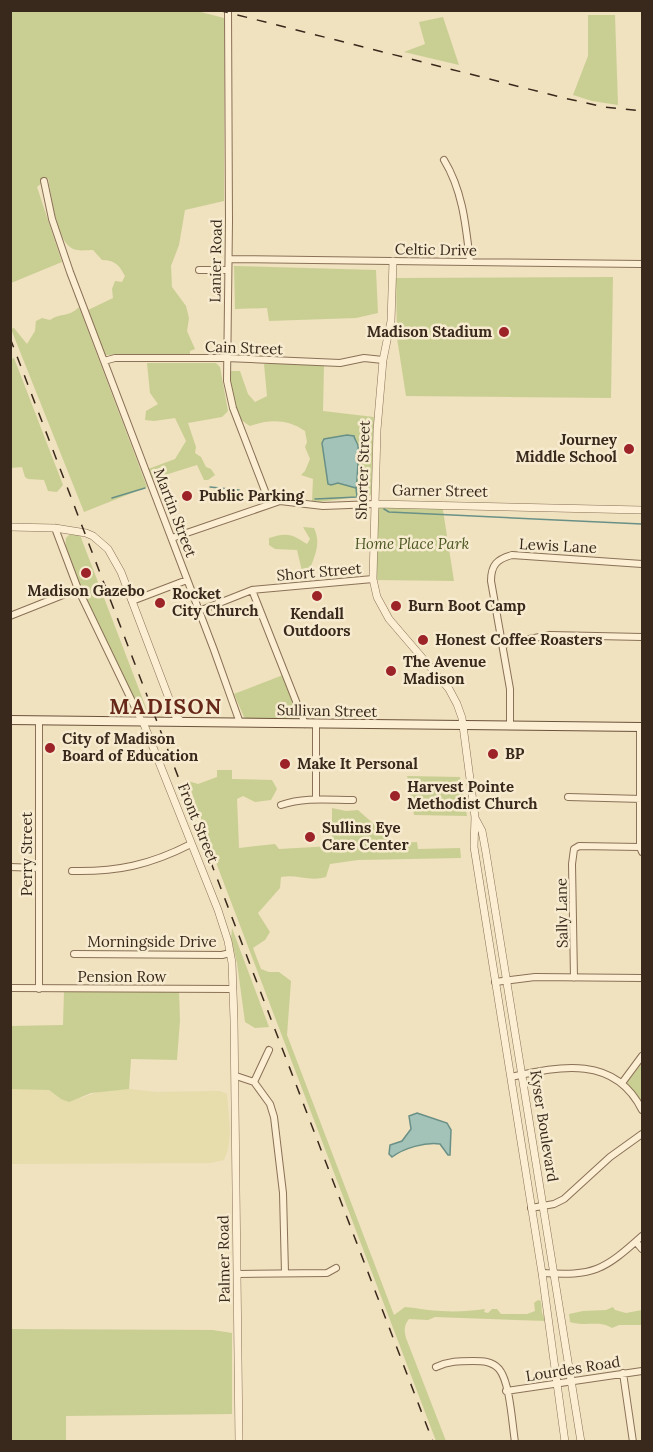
<svg xmlns="http://www.w3.org/2000/svg" width="653" height="1452" viewBox="0 0 653 1452" font-family="Lora,serif">
<style>
.farmland{fill:#e6dcac}
.green{fill:#c9cf93}
.water{fill:#a3c2b8;stroke:#699086;stroke-width:1.5}
.lines{fill:none;stroke-linecap:round;stroke-linejoin:round}
.stream{stroke:#699086;stroke-width:1.5}
.minor-casing{stroke:#8a7157;stroke-width:8}
.tertiary-casing{stroke:#8a7157;stroke-width:8}
.secondary-casing{stroke:#6c523a;stroke-width:10}
.minor{stroke:#fbeed3;stroke-width:6}
.tertiary{stroke:#fbeed3;stroke-width:7}
.secondary{stroke:#fbeed3;stroke-width:8}
.rail{stroke:#39291c;stroke-width:1.5;stroke-dasharray:10 10;stroke-linecap:butt}
.poi-dot{fill:#9c2327;stroke:#f7ebcf;stroke-width:2}
.labels{text-anchor:middle;stroke-width:5;stroke-linejoin:round;paint-order:stroke}
.street-label{font-size:15px;fill:#39291c;stroke:#f7ebcf}
.poi-label{font-size:15px;font-weight:bold;fill:#39291c;stroke:#f7ebcf;text-anchor:start}
.park-label{font-size:15px;font-style:italic;fill:#4a5621;stroke:#f7ebcf}
.district-label{font-size:21px;font-weight:bold;letter-spacing:1.5px;fill:#682819;stroke:#f7ebcf}
</style>
<rect width="100%" height="100%" fill="#f0e1bf"/>
<path class="farmland" d="M27,1088L49,1090L61,1099L81,1098L101,1091L129,1089L156,1092L220,1091L227,1094L230,1131L228,1149L224,1160L210,1163L11,1164V1089Z"/>
<path class="green" d="M193,10L224,18V201L185,210L179,245L171,266L172,287L186,306L189,318L187,331L195,349L190,351V354L105,355L88,310L113,298L112,289L115,281L122,282L125,276C119,265 115,260 102,260L93,250C86,250 76,252 70,247C56,237 51,194 48,178L37,187L62,262L11,283L10,11Z
M588,15H615L618,105L592,101L573,95L588,56Z
M443,17L459,65L404,52L425,44L419,22Z
M234,266L376,270L378,313L356,318L269,321L267,308L235,309Z
M613,277L611,398L406,396L397,338L396,278Z
M79,307L147,487L84,512L11,329L14,328L27,344L35,331L36,321L42,318L50,320C62,312 68,318 79,307Z
M14,358L63,485L57,492L48,491L44,480L28,479L25,477L22,467L11,468L10,360Z
M147,363H216L220,367L228,411L222,417L188,423L196,447L195,453L201,457L206,467L211,469L215,475L208,480H204L197,465L152,479L148,469L175,459L186,441L175,418L154,421L145,420L146,411L158,404L150,393Z
M285,363L324,366L323,411L374,417L371,495L320,502L312,501L313,479L301,475L305,471L310,459L305,447L307,442L305,431C288,419 269,419 250,426C248,425 243,421 241,420C233,409 227,383 231,371H240L248,394L255,402L267,396L264,364Z
M442,504L454,581L376,580V507Z
M303,527L314,528C323,547 311,560 307,579H304L297,550L275,549L269,545V538C287,532 292,534 307,544L310,539Z
M69,535H80L150,718L143,717L80,586L65,549L66,538Z
M283,675L300,717L299,720L248,719L244,717L234,694Z
M217,770H232V779L272,780L277,789L271,800L255,802L243,796L237,799L239,848L275,844L279,849L332,846V808L346,811L358,810L395,843L417,842L418,849L460,848L461,858L358,860L330,864L326,877C310,882 296,874 281,877L280,888L258,913L270,932L265,940L253,948L261,969L269,972H279L291,981L287,1035L394,1315L405,1307C418,1308 431,1311 441,1311C456,1312 471,1311 485,1309L484,1312L488,1313L492,1309H497L501,1314H527L535,1311L534,1303L538,1300L541,1301L542,1313L546,1321L435,1317L428,1320L409,1319C404,1325 404,1331 406,1338L446,1441H436L209,844L188,781L198,784L217,777Z
M407,776L460,777L467,816L414,815Z
M232,928L269,1027L255,1028L245,1022L237,963L231,939Z
M64,991L179,992L180,1020L177,1060L131,1059L129,1089L91,1093L69,1102L61,1099L49,1090L11,1089V1026L63,1025Z
M642,1063V1103L627,1083Z
M613,1307L615,1310L626,1313L642,1310V1325H619L612,1328C599,1320 585,1327 570,1322L569,1314L583,1311L606,1310Z
M11,1329L213,1330L232,1333V1414L66,1416V1441H11Z"/>
<path class="water" d="M347,435L354,436C354,438 358,444 358,446C359,451 357,484 356,488L338,483L331,485L328,484L322,443L324,439Z
M417,1113L447,1123L451,1130L450,1155H448L440,1144C425,1142 404,1148 392,1157L389,1154L390,1145L402,1141L411,1129L409,1116Z"/>
<g class="lines">
<path class="stream" d="M358,483L366,494
M210,487L239,490
M251,491L260,492
M271,493L290,496
M112,498L145,488
M315,499L357,497L356,488
M384,509L389,512L642,524"/>
<defs>
<path id="minor" d="M228,10L229,222L227,381L233,408L270,504
M444,160C463,191 466,227 470,262
M44,181L52,219L70,272L214,650L240,723
M229,259L642,264
M199,270H228
M104,361L115,358H226L340,363L364,358L383,360
M55,528L78,589L142,722
M172,538L280,501L323,506L375,504
M252,590L305,724
M132,601L187,580
M199,611L252,590L373,579
M10,616L78,589
M503,644L550,635L642,637
M39,720V989
M510,726V689L491,581C491,565 497,559 512,555L642,564
M640,727V847L642,852
M568,797L642,799
M316,799V724
M281,805C305,797 329,800 353,800
M10,867L39,868
M72,871C117,872 150,865 191,844
M74,954L222,955L230,953
M574,978L572,864L574,849L579,846L640,847
M495,982L535,977L642,978
M10,988L233,989
M236,1076L254,1082L270,1104L274,1117L283,1193L285,1273
M511,1077C560,1066 615,1055 642,1110
M254,1082L269,1050
M622,1083L642,1056
M531,1208L554,1204L564,1199L610,1157L642,1134
M636,1242L642,1249
M542,1273C594,1276 603,1271 642,1236
M238,1274L327,1273L336,1268
M436,1367C449,1361 459,1361 473,1361C482,1361 492,1361 499,1369C510,1382 512,1423 515,1442
M623,1373L633,1442
M506,1391L642,1371"/>
<path id="tertiary" d="M393,261L391,321L383,360L377,430L373,579L377,597L389,619L449,689L457,704L462,718L475,817L474,847L542,1273L565,1442
M375,504L642,510
M10,527L55,528L86,533L93,536L108,549L121,572L176,717L182,722
M143,722L218,910L228,941L232,963L234,1020L239,1442
M475,818L482,831L486,853L581,1442"/>
<path id="secondary" d="M10,720L642,727"/>
</defs>
<use href="#minor" class="minor-casing"/>
<use href="#tertiary" class="tertiary-casing"/>
<use href="#secondary" class="secondary-casing"/>
<use href="#minor" class="minor"/>
<use href="#tertiary" class="tertiary"/>
<use href="#secondary" class="secondary"/>
<path class="rail" d="M218,10L564,98L604,107L642,111
M10,338L433,1442"/>
</g>
<g class="poi-dot">
<circle cx="504" cy="332" r="6"/>
<circle cx="629" cy="449" r="6"/>
<circle cx="187" cy="496" r="6"/>
<circle cx="86" cy="573" r="6"/>
<circle cx="317" cy="596" r="6"/>
<circle cx="160" cy="603" r="6"/>
<circle cx="396" cy="606" r="6"/>
<circle cx="423" cy="640" r="6"/>
<circle cx="391" cy="671" r="6"/>
<circle cx="50" cy="748" r="6"/>
<circle cx="493" cy="754" r="6"/>
<circle cx="285" cy="764" r="6"/>
<circle cx="395" cy="796" r="6"/>
<circle cx="310" cy="837" r="6"/>
</g>
<g class="labels">
<g class="street-label">
<text transform="translate(436 250) rotate(1)" y="5">Celtic Drive</text>
<text transform="translate(216 261) rotate(-89)" y="5">Lanier Road</text>
<text transform="translate(244 348) rotate(2)" y="5">Cain Street</text>
<text transform="translate(363 470) rotate(-88)" y="5">Shorter Street</text>
<text transform="translate(440 491) rotate(1)" y="5">Garner Street</text>
<text transform="translate(175 513) rotate(69)" y="5">Martin Street</text>
<text transform="translate(558 546) rotate(3)" y="5">Lewis Lane</text>
<text transform="translate(319 572) rotate(-5)" y="5">Short Street</text>
<text transform="translate(327 711) rotate(1)" y="5">Sullivan Street</text>
<text transform="translate(198 823) rotate(68)" y="5">Front Street</text>
<text transform="translate(27 854) rotate(-90)" y="5">Perry Street</text>
<text transform="translate(562 913) rotate(-91)" y="5">Sally Lane</text>
<text x="152" y="947">Morningside Drive</text>
<text x="122" y="982">Pension Row</text>
<text transform="translate(544 1126) rotate(81)" y="5">Kyser Boulevard</text>
<text transform="translate(224 1259) rotate(-91)" y="5">Palmer Road</text>
<text transform="translate(573 1369) rotate(-9)" y="5">Lourdes Road</text>
</g>
<g class="poi-label">
<text x="492" y="337" text-anchor="end">Madison Stadium</text>
<text x="617" y="445" text-anchor="end">Journey<tspan x="617" dy="17">Middle School</tspan></text>
<text x="199" y="501">Public Parking</text>
<text x="86" y="596" text-anchor="middle">Madison Gazebo</text>
<text x="172" y="599">Rocket<tspan x="172" dy="17">City Church</tspan></text>
<text x="408" y="611">Burn Boot Camp</text>
<text x="317" y="619" text-anchor="middle">Kendall<tspan x="317" dy="17">Outdoors</tspan></text>
<text x="435" y="645">Honest Coffee Roasters</text>
<text x="403" y="667">The Avenue<tspan x="403" dy="17">Madison</tspan></text>
<text x="62" y="744">City of Madison<tspan x="62" dy="17">Board of Education</tspan></text>
<text x="505" y="759">BP</text>
<text x="297" y="769">Make It Personal</text>
<text x="407" y="792">Harvest Pointe<tspan x="407" dy="17">Methodist Church</tspan></text>
<text x="322" y="833">Sullins Eye<tspan x="322" dy="17">Care Center</tspan></text>
</g>
<g class="park-label">
<text x="412" y="549">Home Place Park</text>
</g>
<g class="district-label">
<text x="166" y="714">MADISON</text>
</g>
</g>
<rect width="653" height="1452" fill="none" stroke="#39291c" stroke-width="24"/>
</svg>
